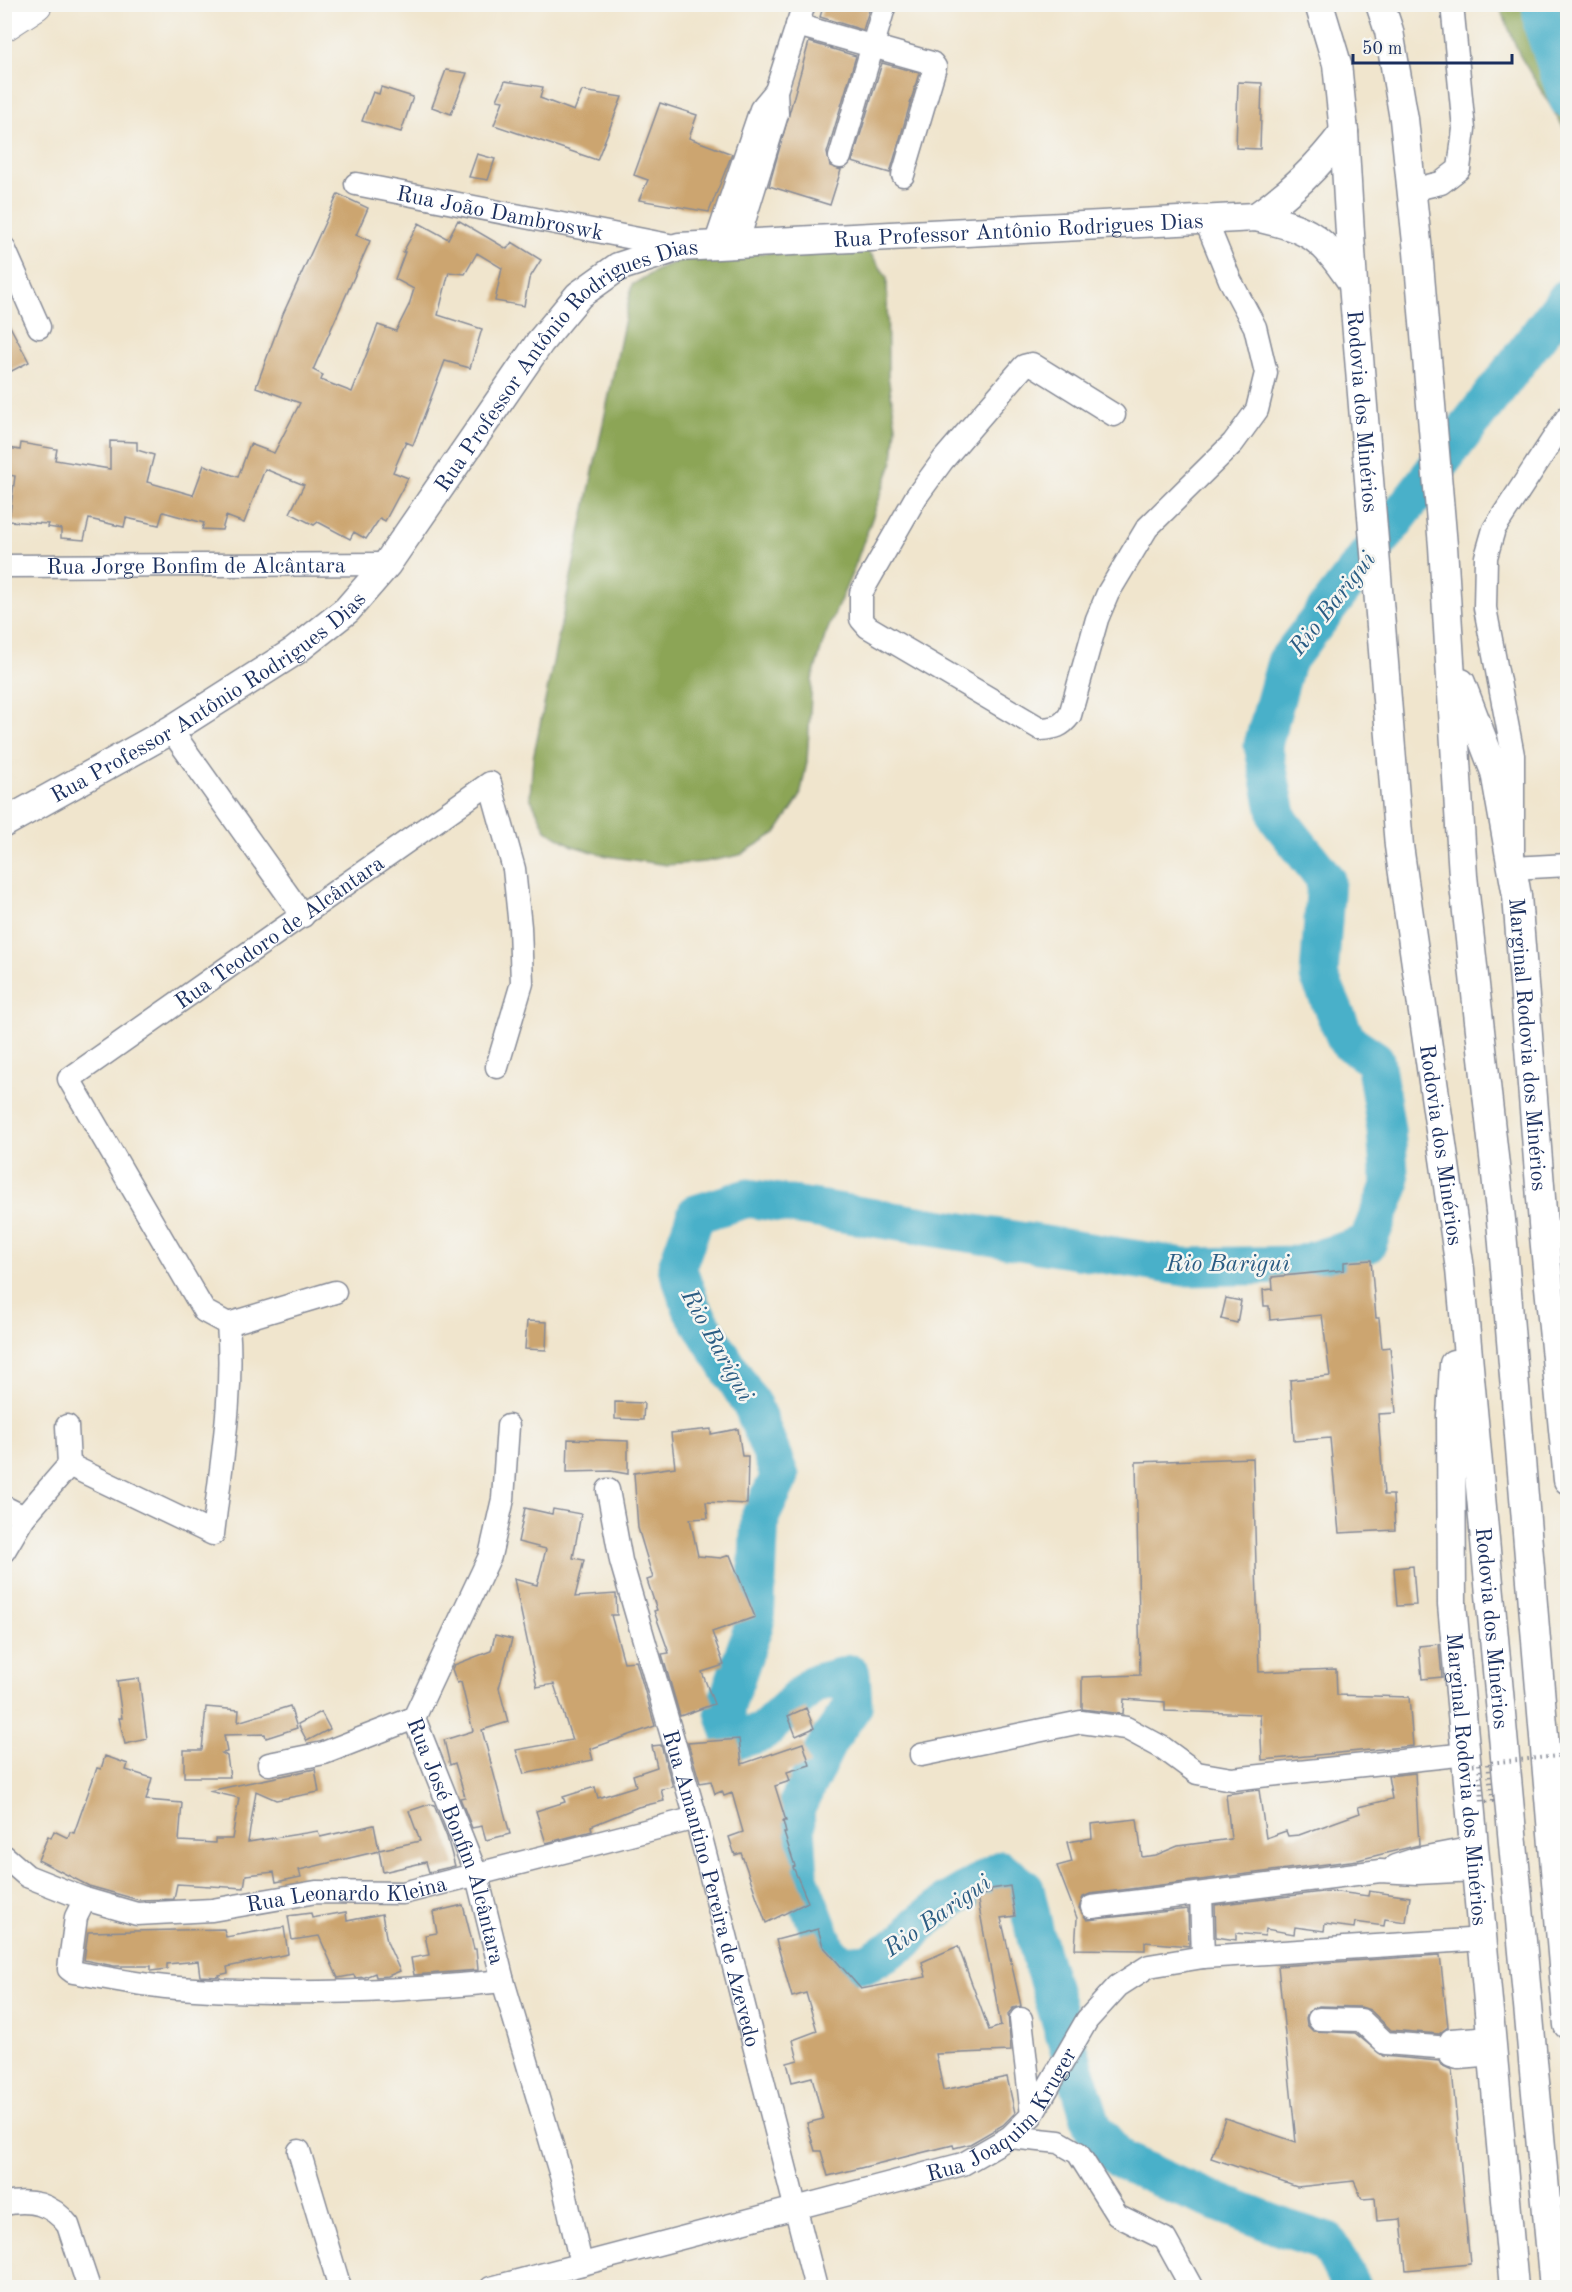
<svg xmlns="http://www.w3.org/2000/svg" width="1572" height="2292" viewBox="0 0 1572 2292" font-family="'Old Standard TT',serif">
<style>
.forest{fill:#8ca556;stroke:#546a5a;stroke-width:1.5}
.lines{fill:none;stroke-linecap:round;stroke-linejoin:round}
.river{stroke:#49b0c9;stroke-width:39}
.building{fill:#cca570}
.minor-casing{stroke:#868a96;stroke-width:25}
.major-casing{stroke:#868a96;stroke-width:31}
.highway-casing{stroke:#868a96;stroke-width:34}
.minor{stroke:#fff;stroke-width:22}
.major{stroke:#fff;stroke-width:28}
.highway{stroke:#fff;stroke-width:32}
.path-bridge{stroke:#868a96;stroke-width:4;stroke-dasharray:1.5 4.5;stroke-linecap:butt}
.labels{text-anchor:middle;stroke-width:5;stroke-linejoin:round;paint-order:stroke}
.street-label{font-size:22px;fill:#1b2f5e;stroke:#f6f6f2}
.water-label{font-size:24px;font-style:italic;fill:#2b5c83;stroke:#f6f6f2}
</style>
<rect width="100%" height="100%" fill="#f6f6f2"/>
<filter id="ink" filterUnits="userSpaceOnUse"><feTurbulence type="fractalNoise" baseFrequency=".0167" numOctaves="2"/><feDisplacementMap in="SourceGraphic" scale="12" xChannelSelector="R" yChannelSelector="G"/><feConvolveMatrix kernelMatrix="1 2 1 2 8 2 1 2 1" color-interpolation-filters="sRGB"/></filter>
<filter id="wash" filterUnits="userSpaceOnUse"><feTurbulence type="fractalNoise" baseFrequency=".008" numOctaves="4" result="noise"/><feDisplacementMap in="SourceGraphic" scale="24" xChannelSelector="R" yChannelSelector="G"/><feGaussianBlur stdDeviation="1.35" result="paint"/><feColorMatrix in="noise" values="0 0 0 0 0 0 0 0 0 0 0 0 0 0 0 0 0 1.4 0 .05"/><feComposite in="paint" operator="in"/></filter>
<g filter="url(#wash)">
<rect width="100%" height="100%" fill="#f0e5cd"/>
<path class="forest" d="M1499,5H1567V133L1520,56Z
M868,250L887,277L888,376L896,426L893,461L853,571L825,636L812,680L807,762L800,797L776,833L740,855L705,862L667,865L607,856L573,846L546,830L530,797L533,758L632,285L662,267L695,255Z"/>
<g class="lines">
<path class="river" d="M1541,4L1543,26L1568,99
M1352,2288L1328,2242L1284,2228L1179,2187L1121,2160L1093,2128L1039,1951L1025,1889L1001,1870L949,1901L918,1925L906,1940L868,1963L843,1965L827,1951L799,1878L795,1810L828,1742L853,1706L851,1674L813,1684L763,1732L733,1741L724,1712L755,1622L760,1517L780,1476L753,1407L692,1309L677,1267L696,1214L748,1198L1184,1267L1299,1265L1367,1244L1390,1186L1386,1130L1375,1060L1347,1041L1319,976L1326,880L1278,819L1263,745L1286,662L1568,297"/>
</g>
<g id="blocks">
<path class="building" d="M824,4H871L863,30L820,17Z
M809,42L856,56L827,153L830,166L841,170L830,205L769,186Z
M882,63L919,73L890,173L852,162Z
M446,70L467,73L451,114L432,107Z
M505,81L543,87L540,98L574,111L582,91L622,97L597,160L494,125L503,101L497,100Z
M1238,82L1262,83L1260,149L1236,148Z
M381,87L413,97L401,132L362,121L373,92L379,94Z
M660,103L697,115L689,138L732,154L709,212L639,200L648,180L634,175Z
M477,154L495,159L488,180L469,177Z
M338,194L368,208L356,235L370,241L313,370L323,375L321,380L352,392L378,325L396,331L409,305L414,289L395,279L405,252H403L419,223L448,239L458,220L507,249L512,242L541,260L529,279L524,306L495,301L502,268L477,253L465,274L449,272L438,315L482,329L470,368L445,361L413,445L406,442L393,472L408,478L385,521L380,518L366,539L354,532L350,539L318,522L314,525L290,513L304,485L265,469L244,523L226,516L222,530L202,529L204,523L163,512L159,525L126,518L124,527L89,519L84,540L61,538V529L47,527L48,524L9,521L15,476L4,474V447L20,450L21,443L57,449L55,460L110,469V441L137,442V450L154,455L147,482L193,495L204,465L238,477L250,444L274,453L300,403L256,387L283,314Z
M4,315L29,362L4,375Z
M1371,1260L1376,1318H1379L1382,1348L1390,1347L1394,1389L1396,1413L1378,1414L1384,1495H1393L1395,1530L1339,1533L1330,1438L1294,1441L1290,1380L1330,1376L1322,1315L1270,1320L1269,1306H1264L1263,1290L1273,1289L1272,1277L1344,1270V1262Z
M1226,1298L1241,1301L1237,1323L1221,1319Z
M527,1321L547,1322L546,1350L525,1349Z
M615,1402L644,1403L643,1420L615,1419Z
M711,1429V1434L738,1429L742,1456H748L747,1504L706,1502L708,1518L690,1519L698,1556L721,1558L730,1555L755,1617L712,1632L724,1665L702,1672L714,1704L680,1716L662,1654L669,1653L654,1611L657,1610L647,1580L653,1578L638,1528L634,1473L675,1467L671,1433Z
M568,1439L628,1441V1474L611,1471L567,1472Z
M1253,1458L1259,1672L1336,1669L1337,1695L1409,1697L1413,1746L1262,1760L1260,1714L1165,1711V1702L1124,1699L1123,1714L1082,1709V1677L1140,1675L1136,1462Z
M525,1508L552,1514L553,1509L581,1514L573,1558L584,1560L575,1597L616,1594L617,1615H611L624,1662L636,1661L655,1726L590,1749L593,1760L524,1774L516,1750L572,1740L554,1684L537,1687L514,1579L537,1585L546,1549L518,1542Z
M1413,1566L1416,1605L1397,1606L1394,1568Z
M495,1635L512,1639L499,1688L508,1722L482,1730L510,1834L486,1840L482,1826L472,1828L460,1798L465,1797L455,1763L450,1765L444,1740L473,1731L461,1682L457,1683L452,1669L454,1665L491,1651Z
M1439,1644L1442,1677L1422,1679L1419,1646Z
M139,1678L147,1739L125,1744L119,1718H122L117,1681Z
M290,1706L297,1728L266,1738L265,1734L224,1735L227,1752L222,1753L227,1756L230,1777H184V1750H202L206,1707L239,1710L238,1722Z
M806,1708L814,1728L796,1736L788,1716Z
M321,1712L330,1729L307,1741L298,1724Z
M739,1739L742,1764L803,1743L810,1765L787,1772L790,1781L775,1786L786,1821H783L786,1833H784L795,1866L793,1867L808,1902L766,1923L741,1853L735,1855L729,1837L743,1832L732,1793L724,1796L722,1791L715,1794L711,1781L700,1783L688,1743Z
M661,1745L673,1787L661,1789L664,1801L638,1807L591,1826L592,1831L546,1843L536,1811L565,1802L563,1797L595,1787L598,1798L636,1786L633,1775L657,1767L652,1746Z
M105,1756L128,1764L126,1770L152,1778L146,1800L182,1803L179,1841L215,1843V1839H232L239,1798L209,1791L315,1769L319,1792L276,1800L256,1791L248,1842L318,1831L320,1837L374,1825L379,1850L420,1841L409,1811L430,1804L434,1805L447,1837L455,1866L429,1872L426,1862L383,1872L379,1851L299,1870L301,1877L276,1882L274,1872L246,1875L244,1888L177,1884L174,1899L139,1900L89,1886L38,1860L48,1836L51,1838L54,1831L68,1838L70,1832L74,1833L97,1768L101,1769Z
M1415,1773L1419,1845L1358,1860L1090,1894L1083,1897L1079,1908L1087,1920L1188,1909L1189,1946L1145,1942V1950L1075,1949L1077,1918L1057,1866L1072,1862L1067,1842L1092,1838L1091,1824L1137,1819L1142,1857L1156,1855L1178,1846L1231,1839L1226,1794L1259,1790L1266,1838L1286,1831L1288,1836L1299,1835L1360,1813L1358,1807L1392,1799L1388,1776Z
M1010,1886L1015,1916L1001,1918L1021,2006L1013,2008L1008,2014L1011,2051L936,2054L943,2090L1007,2077L1015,2113L1003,2125L970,2144L954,2148L953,2145L828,2176L821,2151H815L807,2123L823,2119L812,2077L792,2082L787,2063L798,2060L793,2040L817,2031L806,1993L792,1997L776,1940L818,1929L823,1946L861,1989L926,1977L922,1962L958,1946L989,2030L1001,2026L977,1896L991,1893V1889Z
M1330,1891L1368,1896L1369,1891L1410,1897L1406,1922L1385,1919L1384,1926L1355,1922L1354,1928L1325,1924L1324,1931L1295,1927L1294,1934L1266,1929L1265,1936L1236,1933V1940L1216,1937L1215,1905Z
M463,1905L474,1949H476L478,1970L414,1975L411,1958L429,1955L425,1935L437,1933L433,1912Z
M346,1912L347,1921L382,1914L387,1942L400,1971L388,1976L376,1977L375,1973L365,1977L355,1978L354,1975L338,1978L319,1936L292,1940L288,1916L311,1913L312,1918Z
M284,1927L288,1954L227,1967L228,1973L219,1975L220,1977L200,1976L198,1961L167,1964V1969L151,1971V1966H114L84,1960L88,1932L224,1929L226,1937Z
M1440,1955L1448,2027L1439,2034L1391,2030L1370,2010L1361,2007L1319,2006L1308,2012L1306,2018L1307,2025L1313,2031L1355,2033L1383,2056L1439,2061L1441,2065L1452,2070L1470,2264L1406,2270L1401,2219L1377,2221L1375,2198L1362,2199L1354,2181L1297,2187L1211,2158L1225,2118L1296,2142L1278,1966Z"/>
</g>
</g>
<g filter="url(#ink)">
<use href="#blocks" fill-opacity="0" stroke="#868a96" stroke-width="1.5"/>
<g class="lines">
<defs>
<g id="minor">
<path d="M797,25L932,63L935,67L903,175"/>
<path d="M840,157L885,4"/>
<path id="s1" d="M356,184L679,247"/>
<path d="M1411,190L1441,183L1459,169L1464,129L1452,4"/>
<path d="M737,244L777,114L776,91L804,4"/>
<path d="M715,245L761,109L776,91"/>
<path d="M4,248L39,327"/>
<path d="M1114,415L1032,364L1024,366L943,460L916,497L861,593V619L868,627L1041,729C1055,728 1061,727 1070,715L1097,619L1108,593L1147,528L1233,443L1257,410L1266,373L1255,327L1230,280L1205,219"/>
<path d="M1568,416L1494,529L1486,557L1485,608L1513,755V868L1568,865"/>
<path id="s2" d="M4,566L387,564"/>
<path d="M171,730L303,916"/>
<path d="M1544,1236L1568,1230"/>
<path id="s3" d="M335,1292L228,1324L204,1311L69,1079L490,783L514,869L520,927L522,983L497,1067"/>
<path id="s4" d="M508,1426L503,1499L490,1556L414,1718L477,1876L503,1981L562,2179L581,2264"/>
<path d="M69,1465L213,1534C221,1464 234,1394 228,1324"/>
<path id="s5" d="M608,1490L621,1561L696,1818L816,2288"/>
<path d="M4,1507L24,1517"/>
<path d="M4,1551L24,1517L69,1465L67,1426"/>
<path d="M921,1755L1081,1722L1126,1728L1163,1748L1197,1773L1232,1779L1467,1754"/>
<path d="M269,1764L324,1753L414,1718"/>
<path id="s6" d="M4,1856L27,1876L85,1899L137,1914L212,1910L316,1892L403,1893L696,1818"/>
<path d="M1395,1866L1416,1859L1474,1848"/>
<path d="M1201,1894L1203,1957"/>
<path d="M85,1899L76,1917L69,1969L73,1972C108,1978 143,1986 178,1988C286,1996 395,1992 503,1981"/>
<path d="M1092,1907L1380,1871L1417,1873L1475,1870"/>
<path d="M1021,2019L1032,2115"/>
<path d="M1319,2019L1361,2020L1385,2043L1450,2048"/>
<path d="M1493,2037L1451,2040V2056L1458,2058L1494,2055"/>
<path d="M1010,2137L1059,2142L1078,2153L1117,2215L1165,2239L1192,2288"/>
<path d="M299,2151L340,2288"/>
<path d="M4,2204C31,2199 51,2203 68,2225L89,2288"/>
<path id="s7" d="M491,2288L963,2164L1010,2137L1032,2115L1087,2020L1118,1986L1149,1966L1203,1957L1484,1939"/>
</g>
<g id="major">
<path id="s8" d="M1319,4L1337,64L1344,132L1353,284L1399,846L1460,1269L1554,2288"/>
<path d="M1380,4L1389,31L1404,119L1418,252L1443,546L1463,876L1501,1220L1568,2025"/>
<path d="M1256,217C1291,192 1318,167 1344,132"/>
<path id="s9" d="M1461,683L1495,772L1517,896L1544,1236L1568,1480"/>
<path id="s10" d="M4,823L171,730L295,651L347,610L387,564L540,342L579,295L618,267L679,247L1256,217C1310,229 1321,236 1352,282"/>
<path id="s11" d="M1454,1364L1451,1416L1452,1604L1514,2288"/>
</g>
<path id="highway" d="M4,25L36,4"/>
</defs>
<use href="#minor" class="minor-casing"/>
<use href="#major" class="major-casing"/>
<use href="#highway" class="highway-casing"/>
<use href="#minor" class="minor"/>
<use href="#major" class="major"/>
<use href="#highway" class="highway"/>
<path class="path-bridge" d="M1467,1765L1479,1764L1482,1802L1492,1801L1488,1763L1568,1755"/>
</g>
</g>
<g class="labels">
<g class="street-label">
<text dy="8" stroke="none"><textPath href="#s1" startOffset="147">Rua João Dambroswk</textPath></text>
<text dy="8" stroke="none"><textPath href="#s10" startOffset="1248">Rua Professor Antônio Rodrigues Dias</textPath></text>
<text dy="8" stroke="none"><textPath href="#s10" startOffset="742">Rua Professor Antônio Rodrigues Dias</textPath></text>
<text dy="8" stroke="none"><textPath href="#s8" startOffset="411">Rodovia dos Minérios</textPath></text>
<text dy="8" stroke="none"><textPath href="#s2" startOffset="192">Rua Jorge Bonfim de Alcântara</textPath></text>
<text dy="8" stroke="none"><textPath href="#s10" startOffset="240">Rua Professor Antônio Rodrigues Dias</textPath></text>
<text dy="8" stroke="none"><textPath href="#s3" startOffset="664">Rua Teodoro de Alcântara</textPath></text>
<text dy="8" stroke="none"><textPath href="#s9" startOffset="370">Marginal Rodovia dos Minérios</textPath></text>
<text dy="8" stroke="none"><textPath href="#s8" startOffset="1149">Rodovia dos Minérios</textPath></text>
<text dy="8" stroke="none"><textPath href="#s8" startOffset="1635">Rodovia dos Minérios</textPath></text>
<text dy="8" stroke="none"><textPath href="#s11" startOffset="416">Marginal Rodovia dos Minérios</textPath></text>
<text dy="8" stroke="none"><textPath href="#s4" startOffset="441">Rua José Bonfim Alcântara</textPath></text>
<text dy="8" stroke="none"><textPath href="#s5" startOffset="412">Rua Amantino Pereira de Azevedo</textPath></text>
<text dy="8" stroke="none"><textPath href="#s6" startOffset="358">Rua Leonardo Kleina</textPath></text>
<text dy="8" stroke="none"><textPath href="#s7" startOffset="550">Rua Joaquim Kruger</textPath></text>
</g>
<g class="water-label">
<text transform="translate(1332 603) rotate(-52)" y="8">Rio Barigui</text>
<text x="1228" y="1271">Rio Barigui</text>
<text transform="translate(718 1345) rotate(61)" y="8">Rio Barigui</text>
<text transform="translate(937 1915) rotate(-35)" y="8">Rio Barigui</text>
</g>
</g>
<rect width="1572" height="2292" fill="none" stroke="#f6f6f2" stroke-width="24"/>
<path d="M1353 54v9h159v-9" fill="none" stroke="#1b2f5e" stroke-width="3"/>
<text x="1362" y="54" font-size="18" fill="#1b2f5e" stroke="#f6f6f2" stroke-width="4.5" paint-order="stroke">50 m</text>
</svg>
